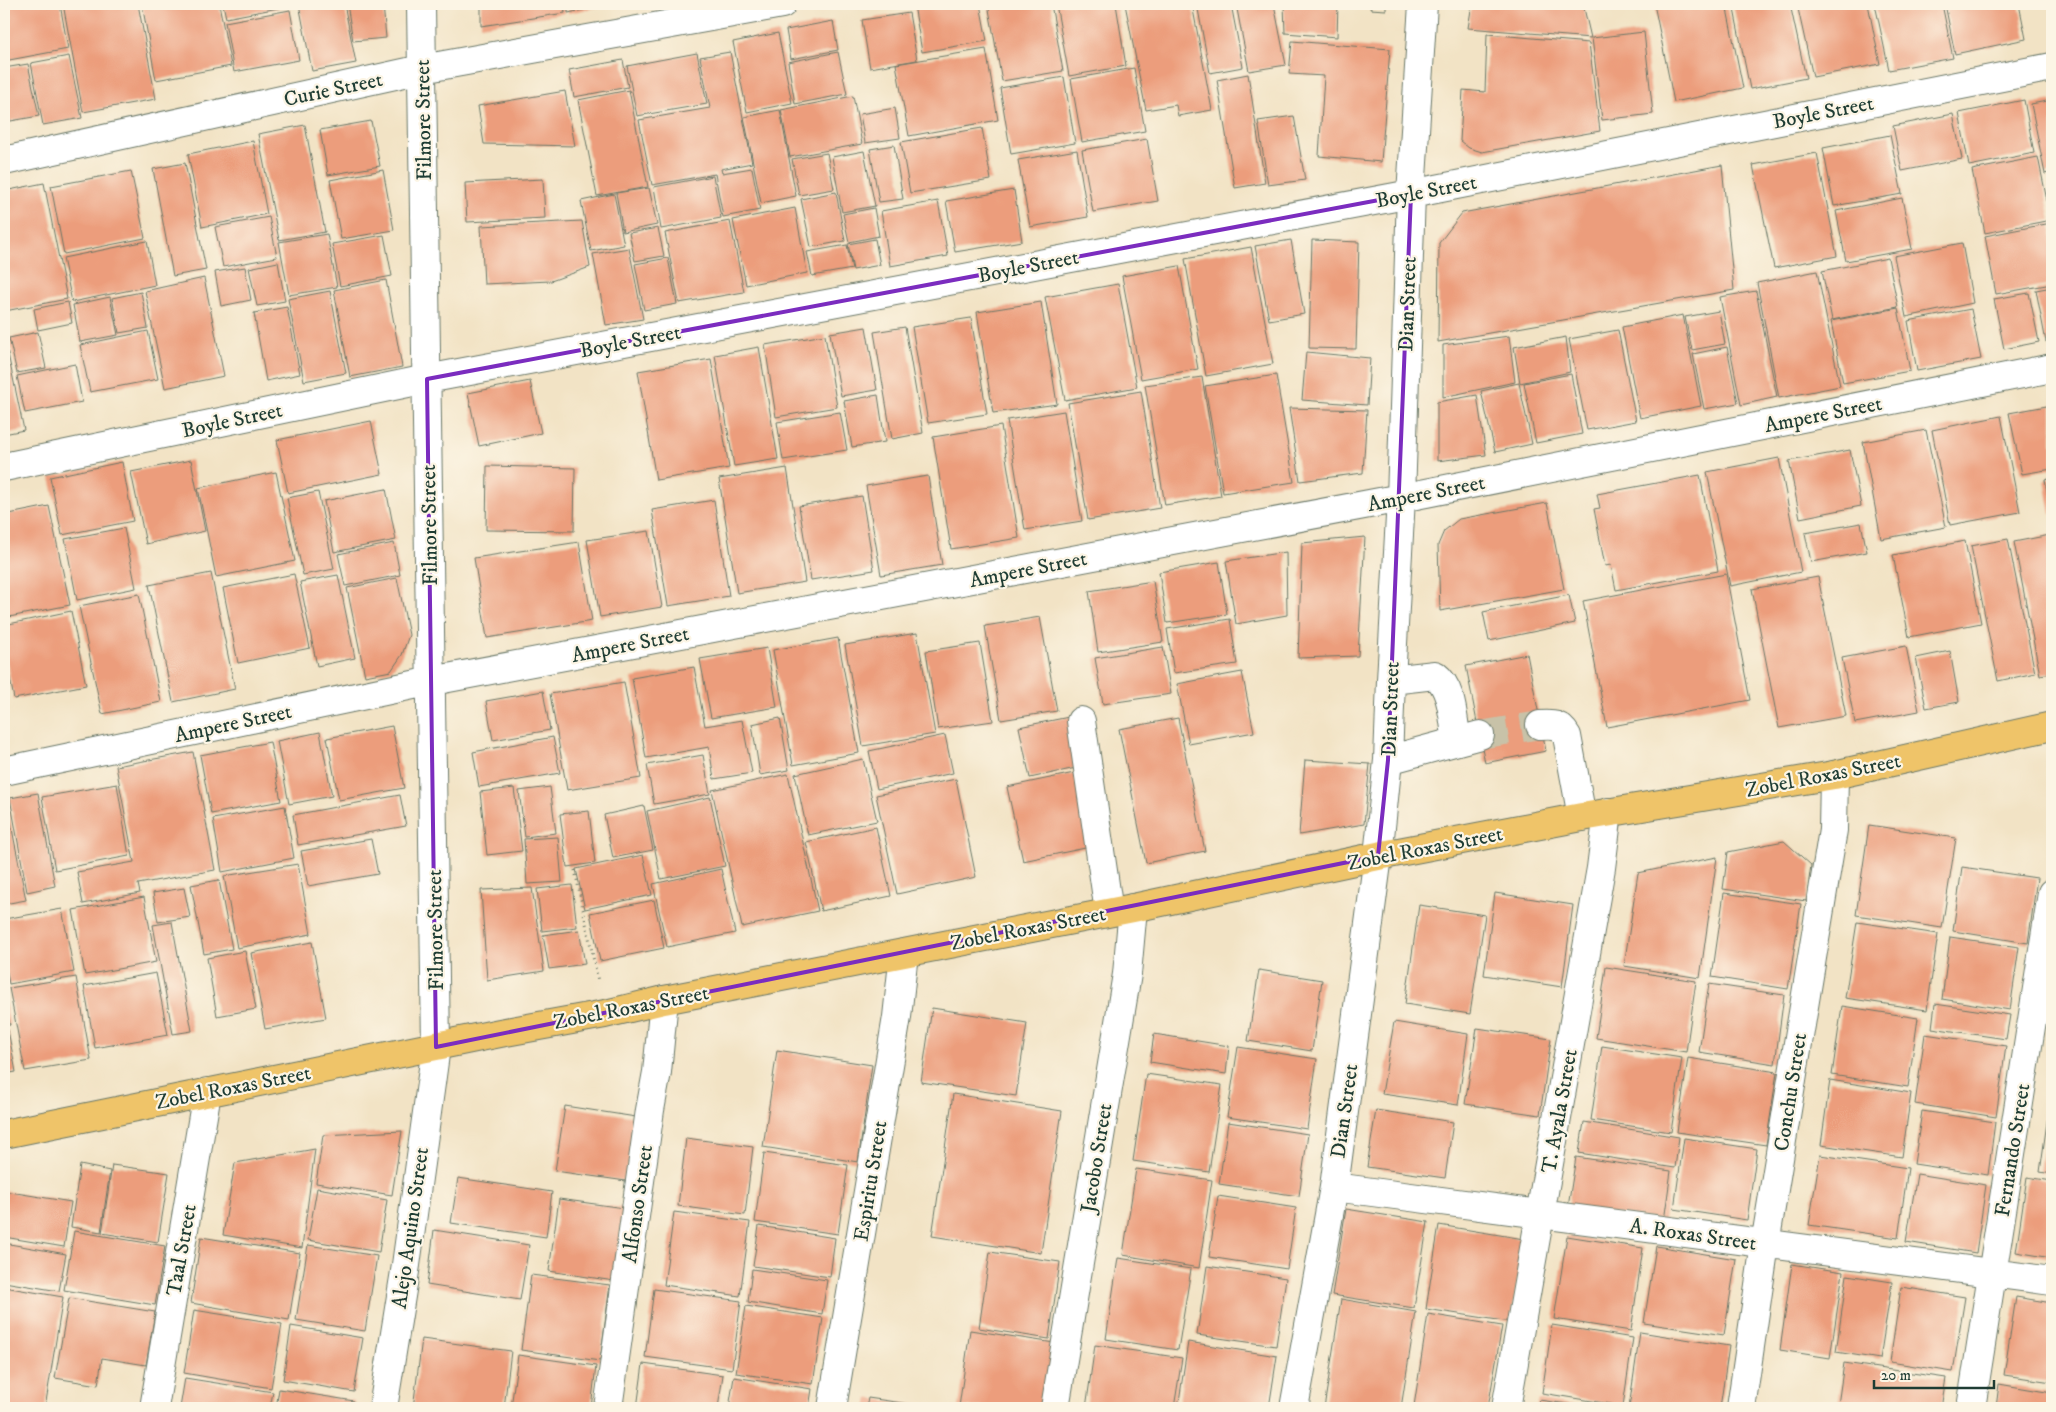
<svg xmlns="http://www.w3.org/2000/svg" width="2056" height="1412" viewBox="0 0 2056 1412" font-family="'IM FELL DW Pica',serif">
<style>
.building{fill:#ec9d7c}
.lines{fill:none;stroke-linecap:round;stroke-linejoin:round}
.minor-tunnel{stroke:#c8c2a8;stroke-width:28;stroke-dasharray:28 14;stroke-linecap:butt}
.minor-casing{stroke:#697767;stroke-width:30}
.major-casing{stroke:#697767;stroke-width:30}
.path{stroke:#697767;stroke-width:3;stroke-dasharray:1 4;stroke-linecap:butt}
.minor{stroke:#fff;stroke-width:28}
.major{stroke:#efc469;stroke-width:28}
.marked{fill:none;stroke:#7b2cbf;stroke-width:4;stroke-linejoin:round}
.labels{text-anchor:middle;stroke-width:4.5;stroke-linejoin:round;paint-order:stroke}
.street-label{font-size:21px;fill:#1f3d34;stroke:#fcf5e5}
</style>
<rect width="100%" height="100%" fill="#fcf5e5"/>
<filter id="ink" filterUnits="userSpaceOnUse"><feTurbulence type="fractalNoise" baseFrequency=".02" numOctaves="2"/><feDisplacementMap in="SourceGraphic" scale="10" xChannelSelector="R" yChannelSelector="G"/><feConvolveMatrix kernelMatrix="1 2 1 2 8 2 1 2 1" color-interpolation-filters="sRGB"/></filter>
<filter id="wash" filterUnits="userSpaceOnUse"><feTurbulence type="fractalNoise" baseFrequency=".0096" numOctaves="4" result="noise"/><feDisplacementMap in="SourceGraphic" scale="20" xChannelSelector="R" yChannelSelector="G"/><feGaussianBlur stdDeviation="1.12" result="paint"/><feColorMatrix in="noise" values="0 0 0 0 0 0 0 0 0 0 0 0 0 0 0 0 0 1.4 0 .05"/><feComposite in="paint" operator="in"/></filter>
<g filter="url(#wash)">
<rect width="100%" height="100%" fill="#f2e3c5"/>
<g id="blocks">
<path class="building" d="M4,4H60L68,49L4,61Z
M63,4H138L156,99L83,112Z
M142,4H219L231,66L156,80Z
M223,4H294V5L226,18Z
M299,4H344L356,63L312,71Z
M347,4H383L386,38L353,41Z
M481,4H564L565,13L481,26Z
M568,4H608V5L568,13Z
M922,4H980L987,41L922,52L914,5Z
M988,4H1051L1063,71L1002,81Z
M1056,4H1116L1126,66L1069,76Z
M1125,4H1192L1212,110L1178,116L1176,105L1146,110Z
M1197,4H1231L1243,67L1210,73Z
M1236,4H1274L1286,65L1249,71Z
M1284,4H1338L1337,37L1285,33Z
M1371,4H1386V10L1370,9Z
M1472,4H1583L1591,38L1468,28Z
M1654,4H1726L1743,88L1674,102Z
M1733,4H1790L1806,78L1750,89Z
M1797,4H1868L1880,64L1813,77Z
M1875,4H1942L1953,58L1889,70Z
M1945,4H2019L2026,39L1955,54Z
M290,10L299,60L234,72L225,22Z
M909,13L917,60L870,68L862,20Z
M833,21L838,50L791,59L786,30Z
M1644,32L1653,114L1602,120L1592,38Z
M778,33L792,103L747,112L733,42Z
M1487,34L1589,43L1600,131L1482,152L1469,148L1460,141L1463,90L1485,92Z
M1292,41L1390,49L1381,162L1319,156L1324,76L1289,74Z
M986,49L998,120L909,136L896,64Z
M730,52L752,163L721,169L722,173L752,168L760,210L723,217L715,174L652,185L639,120L710,108L700,57Z
M838,52L847,94L795,104L788,62Z
M697,53L707,104L637,116L627,66Z
M69,56L82,118L43,125L31,63Z
M623,60L628,87L574,97L569,70Z
M28,64L39,116L5,122L4,68Z
M1134,68L1145,131L1082,142L1071,79Z
M1248,74L1265,183L1235,188L1217,80Z
M1064,77L1075,143L1011,154L1000,88Z
M629,90L648,187L597,196L578,100Z
M565,91L575,146L484,144L478,106Z
M853,96L862,144L790,157L781,110Z
M2024,100L2034,153L1969,166L1959,113Z
M2052,100V172L2045,174L2031,104Z
M895,108L900,138L865,143L860,114Z
M780,110L796,196L761,203L744,117Z
M1953,114L1962,159L1902,171L1893,126Z
M1294,116L1305,180L1268,185L1258,121Z
M371,121L380,166L328,175L320,130Z
M305,125L325,232L279,240L258,134Z
M982,128L991,180L910,193L901,142Z
M1890,135L1902,194L1834,206L1823,148Z
M1147,139L1158,201L1093,212L1082,150Z
M253,141L267,214L202,227L188,154Z
M894,145L903,199L879,202L870,149Z
M1077,150L1088,217L1030,227L1018,160Z
M864,151L875,206L842,212L832,157Z
M827,153L834,189L799,195L792,159Z
M1817,153L1837,256L1774,268L1753,165Z
M2038,157L2051,220L1985,233L1972,170Z
M185,163L206,270L173,276L153,169Z
M1722,165L1734,290L1438,342L1439,243L1462,213Z
M383,170L394,230L341,239L330,180Z
M131,171L145,238L64,254L51,186Z
M713,176L721,218L661,229L654,187Z
M543,179L545,218L467,222L465,183Z
M44,183L67,299L5,311L4,191Z
M649,188L657,225L623,232L616,193Z
M1014,190L1022,241L955,252L946,201Z
M836,192L845,241L811,247L801,199Z
M614,194L624,245L591,251L581,201Z
M1902,198L1912,249L1846,261L1836,211Z
M938,201L948,256L890,266L881,211Z
M795,208L807,273L746,285L733,220Z
M874,208L879,236L849,242L843,214Z
M269,217L277,257L223,267L215,227Z
M582,221L590,267L551,281L484,284L481,226Z
M730,221L744,292L679,303L665,233Z
M2051,223L2052,284L1996,294L1985,236Z
M658,228L664,256L635,261L629,233Z
M327,234L337,287L289,295L279,242Z
M384,235L392,276L340,286L332,244Z
M875,239L880,265L853,270L848,244Z
M1291,240L1304,314L1269,320L1255,246Z
M1312,240L1359,242L1356,349L1309,348Z
M147,241L155,285L72,302L63,258Z
M1962,243L1973,303L1906,317L1894,256Z
M847,245L852,269L812,276L807,252Z
M1251,247L1273,364L1206,376L1185,259Z
M629,248L643,319L606,325L593,254Z
M668,258L677,304L644,310L635,264Z
M1888,258L1898,307L1832,320L1822,271Z
M278,262L285,301L257,306L249,268Z
M1179,266L1198,369L1141,379L1122,276Z
M245,267L251,300L221,306L215,272Z
M1817,271L1840,386L1779,398L1757,283Z
M204,278L224,376L165,388L145,291Z
M386,280L402,367L350,377L334,290Z
M1118,284L1137,387L1065,400L1045,297Z
M2052,287V341L2046,342L2036,290Z
M330,291L346,373L304,381L288,299Z
M1756,291L1777,397L1741,405L1720,297Z
M141,292L148,328L119,333L112,298Z
M2029,293L2039,342L2004,349L1994,299Z
M110,297L118,335L80,342L73,305Z
M68,302L72,323L38,330L34,309Z
M1041,302L1057,404L993,413L977,312Z
M287,307L300,374L266,381L254,313Z
M1898,308L1910,371L1843,383L1831,321Z
M1971,309L1981,359L1917,371L1908,321Z
M1719,311L1725,344L1692,350L1685,317Z
M1683,315L1701,406L1640,418L1622,327Z
M971,318L987,414L928,423L912,327Z
M866,327L877,390L841,396L830,333Z
M905,327L923,433L892,439L874,332Z
M1618,330L1636,421L1587,430L1569,339Z
M148,331L158,379L90,392L80,345Z
M38,332L46,368L17,373L9,338Z
M4,335L24,430L4,434Z
M825,335L837,407L776,417L765,345Z
M1509,336L1515,382L1443,397V345Z
M1566,337L1570,372L1520,383L1514,347Z
M759,347L778,459L734,466L715,355Z
M1727,347L1738,403L1704,409L1693,354Z
M1306,352L1370,358L1367,405L1302,400Z
M711,359L729,468L656,480L638,371Z
M75,364L82,402L25,413L17,376Z
M1571,374L1582,434L1536,443L1524,383Z
M1276,375L1294,482L1223,493L1205,386Z
M1202,377L1221,496L1165,505L1145,385Z
M530,381L541,433L479,446L468,393Z
M1519,383L1532,444L1495,452L1481,391Z
M1141,391L1160,508L1088,520L1068,403Z
M878,395L885,442L852,447L844,401Z
M1477,395L1486,455L1437,461V402Z
M2052,405V469L2022,474L2009,413Z
M1289,408L1367,410L1363,473L1300,481Z
M1064,411L1082,521L1025,530L1007,420Z
M840,412L847,450L783,460L777,422Z
M2001,416L2020,512L1950,525L1932,430Z
M371,421L382,474L288,493L277,440Z
M1001,426L1019,538L951,549L933,437Z
M1926,430L1946,527L1881,539L1863,442Z
M1850,450L1861,506L1800,518L1789,461Z
M1779,458L1801,572L1730,586L1707,472Z
M191,460L205,531L146,544L131,472Z
M122,462L133,521L62,535L50,477Z
M487,466L575,468L574,531L486,530Z
M787,468L805,582L737,593L719,479Z
M276,472L295,561L216,577L198,488Z
M1700,475L1718,571L1616,590L1611,565L1605,566L1594,509L1600,508L1597,494Z
M928,476L942,565L881,575L866,486Z
M2052,478V514H2051L2045,480Z
M386,489L396,540L334,552L324,501Z
M318,492L334,569L303,575L287,498Z
M862,496L874,570L811,580L799,506Z
M714,500L729,596L668,606L652,510Z
M1547,503L1564,589L1440,611L1438,545L1444,531L1459,519Z
M49,506L70,605L4,618V515Z
M1861,523L1867,552L1811,562L1805,533Z
M124,528L136,588L77,600L65,539Z
M649,531L662,607L600,617L587,540Z
M2050,535L2052,548V673L2040,675L2014,542Z
M1365,537L1358,656L1298,658L1302,543Z
M2008,539L2035,673L1998,681L1971,546Z
M1965,541L1981,623L1909,637L1893,555Z
M579,542L592,621L487,638L474,558Z
M394,543L400,575L345,586L338,554Z
M1286,552L1287,615L1236,624L1226,561Z
M1219,562L1227,614L1167,623L1159,572Z
M211,573L235,689L173,702L149,585Z
M294,574L310,648L238,663L223,588Z
M1726,574L1750,700L1607,727L1583,601Z
M338,575L355,658L317,666L300,582Z
M1818,577L1846,716L1779,728L1752,589Z
M397,578L409,635L402,655L391,671L365,676L347,588Z
M1153,581L1163,642L1098,652L1089,591Z
M139,594L161,702L102,714L79,606Z
M1569,595L1575,623L1489,641L1483,612Z
M71,611L86,685L14,699L4,647V625Z
M1040,617L1057,711L1001,720L985,626Z
M1230,619L1237,664L1174,673L1167,629Z
M917,633L935,734L863,746L845,645Z
M838,638L859,753L793,765L773,650Z
M980,643L993,721L938,729L926,651Z
M1906,646L1919,711L1855,723L1842,658Z
M1163,647L1171,694L1103,704L1095,658Z
M767,648L777,707L711,718L700,659Z
M1950,651L1959,702L1926,708L1916,658Z
M1527,654L1546,751L1485,763L1466,666Z
M694,667L705,726L742,720L752,773L714,779L709,747L646,758L632,678Z
M1242,672L1254,732L1189,744L1177,684Z
M624,682L641,778L567,790L550,694Z
M543,691L550,730L493,740L486,701Z
M1074,716L1085,766L1030,778L1019,727Z
M780,718L789,770L760,775L752,724Z
M1178,718L1205,851L1146,863L1119,729Z
M392,726L404,788L339,800L327,738Z
M320,732L332,796L289,804L277,741Z
M945,735L953,773L877,789L869,751Z
M553,737L560,773L479,787L473,752Z
M270,742L281,801L211,814L200,755Z
M193,752L215,870L138,884L140,893L83,904L77,872L134,862L116,766Z
M703,755L710,794L654,804L647,765Z
M863,759L877,821L808,835L795,774Z
M1305,760L1370,764L1364,824L1299,835Z
M1079,772L1095,846L1023,861L1007,787Z
M788,774L818,911L742,927L712,790Z
M956,779L976,877L897,894L876,795Z
M117,784L129,856L55,870L42,797Z
M550,787L556,833L525,837L519,791Z
M4,788L26,900L4,904Z
M514,788L522,851L487,855L480,792Z
M38,793L55,886L27,892L10,798Z
M400,795L406,826L298,845L293,815Z
M710,797L725,866L661,879L647,811Z
M285,806L294,858L222,872L213,819Z
M644,806L653,850L613,858L604,815Z
M589,811L595,863L567,867L560,814Z
M1869,825L1956,838L1942,928L1856,915Z
M876,827L891,896L821,911L806,842Z
M558,837L562,882L527,884L524,839Z
M371,839L378,874L308,886L301,851Z
M1784,841L1811,865L1806,901L1723,889L1728,852Z
M643,855L652,895L585,909L576,869Z
M1717,857L1700,978L1624,966L1638,873Z
M298,864L311,934L237,948L224,876Z
M1962,867L2037,878L2028,943L1953,931Z
M721,869L735,933L667,947L653,884Z
M219,880L232,949L204,954L191,885Z
M572,885L577,927L542,931L537,889Z
M184,888L190,917L158,922L153,893Z
M532,888L544,971L487,980L481,890Z
M1495,893L1573,905L1562,987L1484,975Z
M1724,893L1801,904L1788,989L1712,977Z
M144,897L156,962L85,975L73,910Z
M654,900L664,948L600,961L590,913Z
M1419,905L1485,915L1470,1014L1405,1004Z
M62,909L74,972L9,984L4,957V919Z
M172,922L192,1031L173,1034L153,925Z
M1857,922L1938,934L1927,1010L1845,998Z
M579,930L585,964L549,969L543,935Z
M1950,937L2019,947L2010,1010L1942,999Z
M312,942L326,1018L265,1029L251,953Z
M245,951L256,1009L217,1016L207,958Z
M1606,967L1696,981L1686,1052L1596,1038Z
M1259,970L1322,980L1312,1051L1248,1041Z
M156,973L168,1035L95,1048L84,986Z
M76,977L91,1060L25,1071L9,988Z
M1709,984L1784,995L1775,1064L1699,1052Z
M4,998L10,1025L4,1026Z
M1935,1004L2010,1015L2006,1039L1932,1028Z
M1842,1006L1918,1018L1908,1087L1832,1075Z
M932,1008L1027,1023L1016,1096L921,1082Z
M1394,1022L1468,1034L1458,1105L1382,1094Z
M1477,1028L1551,1039L1540,1115L1465,1104Z
M8,1030L16,1072L4,1074V1031Z
M1154,1034L1229,1046L1226,1074L1150,1062Z
M1925,1034L2006,1046L1996,1117L1915,1104Z
M1602,1046L1682,1058L1671,1132L1591,1120Z
M1238,1047L1317,1059L1307,1129L1227,1117Z
M777,1050L872,1065L858,1162L763,1147Z
M1688,1058L1777,1072L1766,1145L1677,1132Z
M1146,1074L1222,1085L1209,1172L1133,1161Z
M1830,1080L1911,1093L1902,1157L1821,1145Z
M953,1094L1062,1111L1041,1253L932,1236Z
M565,1106L636,1117L626,1181L555,1171Z
M2049,1108L2052,1109V1174L2040,1172Z
M1376,1110L1453,1122L1445,1178L1367,1167Z
M1922,1111L1995,1122L1988,1175L1914,1164Z
M1228,1122L1308,1134L1299,1196L1219,1184Z
M1584,1122L1679,1137L1675,1168L1579,1153Z
M402,1131L392,1195L316,1183L323,1135Z
M686,1138L753,1147L745,1215L678,1206Z
M1684,1138L1757,1149L1747,1220L1674,1209Z
M315,1149L302,1248L223,1235L235,1163Z
M764,1153L848,1165L838,1234L755,1222Z
M1820,1155L1908,1168L1898,1238L1809,1225Z
M1576,1157L1671,1171L1664,1221L1568,1207Z
M80,1165L110,1171L101,1232L71,1227Z
M112,1165L169,1173L158,1242L102,1233Z
M1136,1169L1212,1180L1199,1268L1123,1255Z
M1917,1174L1986,1185L1976,1253L1906,1242Z
M2027,1177L2052,1181V1258L2016,1252Z
M458,1178L552,1192L546,1237L451,1223Z
M317,1188L387,1200L379,1252L308,1240Z
M4,1191L71,1202L64,1247L4,1237Z
M1218,1196L1296,1208L1287,1269L1209,1257Z
M559,1199L624,1208L614,1281L549,1271Z
M1346,1209L1428,1222L1414,1308L1332,1295Z
M674,1212L750,1222L740,1296L664,1285Z
M1439,1225L1524,1239L1511,1322L1426,1309Z
M759,1226L835,1238L830,1277L753,1266Z
M434,1230L529,1245L520,1300L427,1285Z
M74,1231L165,1246L155,1305L64,1290Z
M1567,1236L1643,1248L1631,1331L1554,1319Z
M201,1237L300,1253L289,1320L191,1303Z
M4,1243L66,1254L59,1291L4,1282Z
M308,1245L377,1256L365,1331L296,1320Z
M1656,1246L1736,1259L1724,1335L1644,1323Z
M990,1252L1060,1262L1049,1339L979,1328Z
M1118,1258L1191,1269L1178,1350L1106,1339Z
M1792,1264L1843,1272L1830,1358L1780,1350Z
M1207,1266L1286,1278L1276,1346L1197,1335Z
M752,1269L827,1280L822,1314L748,1302Z
M531,1275L610,1285L600,1361L521,1350Z
M1847,1275L1892,1282L1880,1359L1836,1352Z
M4,1287L63,1297L45,1408H4Z
M1901,1287L1965,1297L1953,1372L1890,1362Z
M654,1289L741,1301L732,1369L645,1357Z
M2016,1297L2052,1303V1382L2004,1375Z
M69,1298L155,1312L146,1365L102,1358L98,1385L55,1378Z
M1341,1299L1416,1312L1401,1408H1324Z
M746,1306L823,1318L813,1384L736,1373Z
M194,1310L282,1324L271,1388L184,1373Z
M1428,1314L1502,1326L1488,1408H1429L1414,1406Z
M1552,1325L1633,1338L1623,1406L1542,1393Z
M291,1326L363,1338L354,1392L283,1380Z
M970,1330L1061,1344L1052,1408L959,1407Z
M1640,1332L1729,1346L1720,1408H1629Z
M422,1339L511,1351L504,1408H413Z
M1188,1342L1277,1356L1269,1408H1178Z
M1095,1345L1182,1358L1174,1408H1086Z
M518,1355L596,1366L591,1408H511Z
M1844,1363L1946,1378L1941,1408H1857L1838,1405Z
M643,1364L723,1375L718,1408H637Z
M734,1377L812,1389L809,1408H729Z
M185,1378L273,1392L270,1408H180Z
M1999,1384L2052,1393V1408H1996Z
M279,1389L354,1401L353,1408H276Z
M868,1398L930,1407V1408H866Z
M1539,1400L1589,1407V1408H1537Z"/>
</g>
</g>
<g filter="url(#ink)">
<use href="#blocks" fill-opacity="0" stroke="#697767" stroke-width="1"/>
<g class="lines">
<path class="minor-tunnel" d="M1480,735L1540,725"/>
<defs>
<path id="minor" d="M4,161L422,69L782,4
M4,467L427,379L1411,194L2052,67
M1391,680L1435,675C1453,688 1453,721 1457,741
M1081,721L1109,912
M1540,725C1553,724 1560,724 1567,736L1582,817
M1388,760L1480,735
M4,771L432,681L1401,498L2052,368
M1334,1187L2052,1281
M154,1408L207,1092
M383,1408L406,1265L436,1047L421,4
M608,1408L650,1110L657,1072L664,1000
M832,1408L897,1017L904,953
M1055,1408L1127,974L1133,908
M1294,1408L1334,1187L1378,856L1388,760L1391,680L1401,498L1411,194L1423,4
M1506,1408L1601,868L1608,812
M1741,1408L1765,1244L1833,830L1834,775
M1971,1408L2052,893"/>
<path id="major" d="M4,1134L500,1033L605,1014L664,1000L1133,908L1378,856L1582,817L1834,775L2052,726"/>
</defs>
<use href="#minor" class="minor-casing"/>
<use href="#major" class="major-casing"/>
<path class="path" d="M575,870L598,981"/>
<use href="#minor" class="minor"/>
<use href="#major" class="major"/>
</g>
</g>
<path class="marked" d="M1411,194L1388,760L1378,856L436,1047L427,379Z"/>
<g class="labels">
<g class="street-label">
<text transform="translate(333 89) rotate(-12)" y="7">Curie Street</text>
<text transform="translate(1823 112) rotate(-11)" y="7">Boyle Street</text>
<text transform="translate(423 120) rotate(-91)" y="7">Filmore Street</text>
<text transform="translate(1426 191) rotate(-11)" y="7">Boyle Street</text>
<text transform="translate(1028 266) rotate(-11)" y="7">Boyle Street</text>
<text transform="translate(1407 304) rotate(-88)" y="7">Dian Street</text>
<text transform="translate(630 341) rotate(-11)" y="7">Boyle Street</text>
<text transform="translate(1823 414) rotate(-11)" y="7">Ampere Street</text>
<text transform="translate(232 420) rotate(-12)" y="7">Boyle Street</text>
<text transform="translate(1426 493) rotate(-11)" y="7">Ampere Street</text>
<text transform="translate(429 525) rotate(-91)" y="7">Filmore Street</text>
<text transform="translate(1028 569) rotate(-11)" y="7">Ampere Street</text>
<text transform="translate(630 644) rotate(-11)" y="7">Ampere Street</text>
<text transform="translate(1390 709) rotate(-88)" y="7">Dian Street</text>
<text transform="translate(233 723) rotate(-12)" y="7">Ampere Street</text>
<text transform="translate(1823 775) rotate(-11)" y="7">Zobel Roxas Street</text>
<text transform="translate(1425 848) rotate(-11)" y="7">Zobel Roxas Street</text>
<text transform="translate(1028 928) rotate(-11)" y="7">Zobel Roxas Street</text>
<text transform="translate(435 930) rotate(-91)" y="7">Filmore Street</text>
<text transform="translate(631 1007) rotate(-11)" y="7">Zobel Roxas Street</text>
<text transform="translate(233 1087) rotate(-11)" y="7">Zobel Roxas Street</text>
<text transform="translate(1790 1092) rotate(-81)" y="7">Conchu Street</text>
<text transform="translate(1344 1111) rotate(-82)" y="7">Dian Street</text>
<text transform="translate(1559 1111) rotate(-80)" y="7">T. Ayala Street</text>
<text transform="translate(2012 1150) rotate(-81)" y="7">Fernando Street</text>
<text transform="translate(1096 1158) rotate(-81)" y="7">Jacobo Street</text>
<text transform="translate(870 1181) rotate(-81)" y="7">Espiritu Street</text>
<text transform="translate(637 1204) rotate(-82)" y="7">Alfonso Street</text>
<text transform="translate(410 1228) rotate(-82)" y="7">Alejo Aquino Street</text>
<text transform="translate(1693 1234) rotate(8)" y="7">A. Roxas Street</text>
<text transform="translate(181 1250) rotate(-80)" y="7">Taal Street</text>
</g>
</g>
<rect width="2056" height="1412" fill="none" stroke="#fcf5e5" stroke-width="20"/>
<path d="M1874 1380v8h120v-8" fill="none" stroke="#1f3d34" stroke-width="2.5"/>
<text x="1881" y="1380" font-size="15" fill="#1f3d34" stroke="#fcf5e5" stroke-width="4" paint-order="stroke">20 m</text>
</svg>
